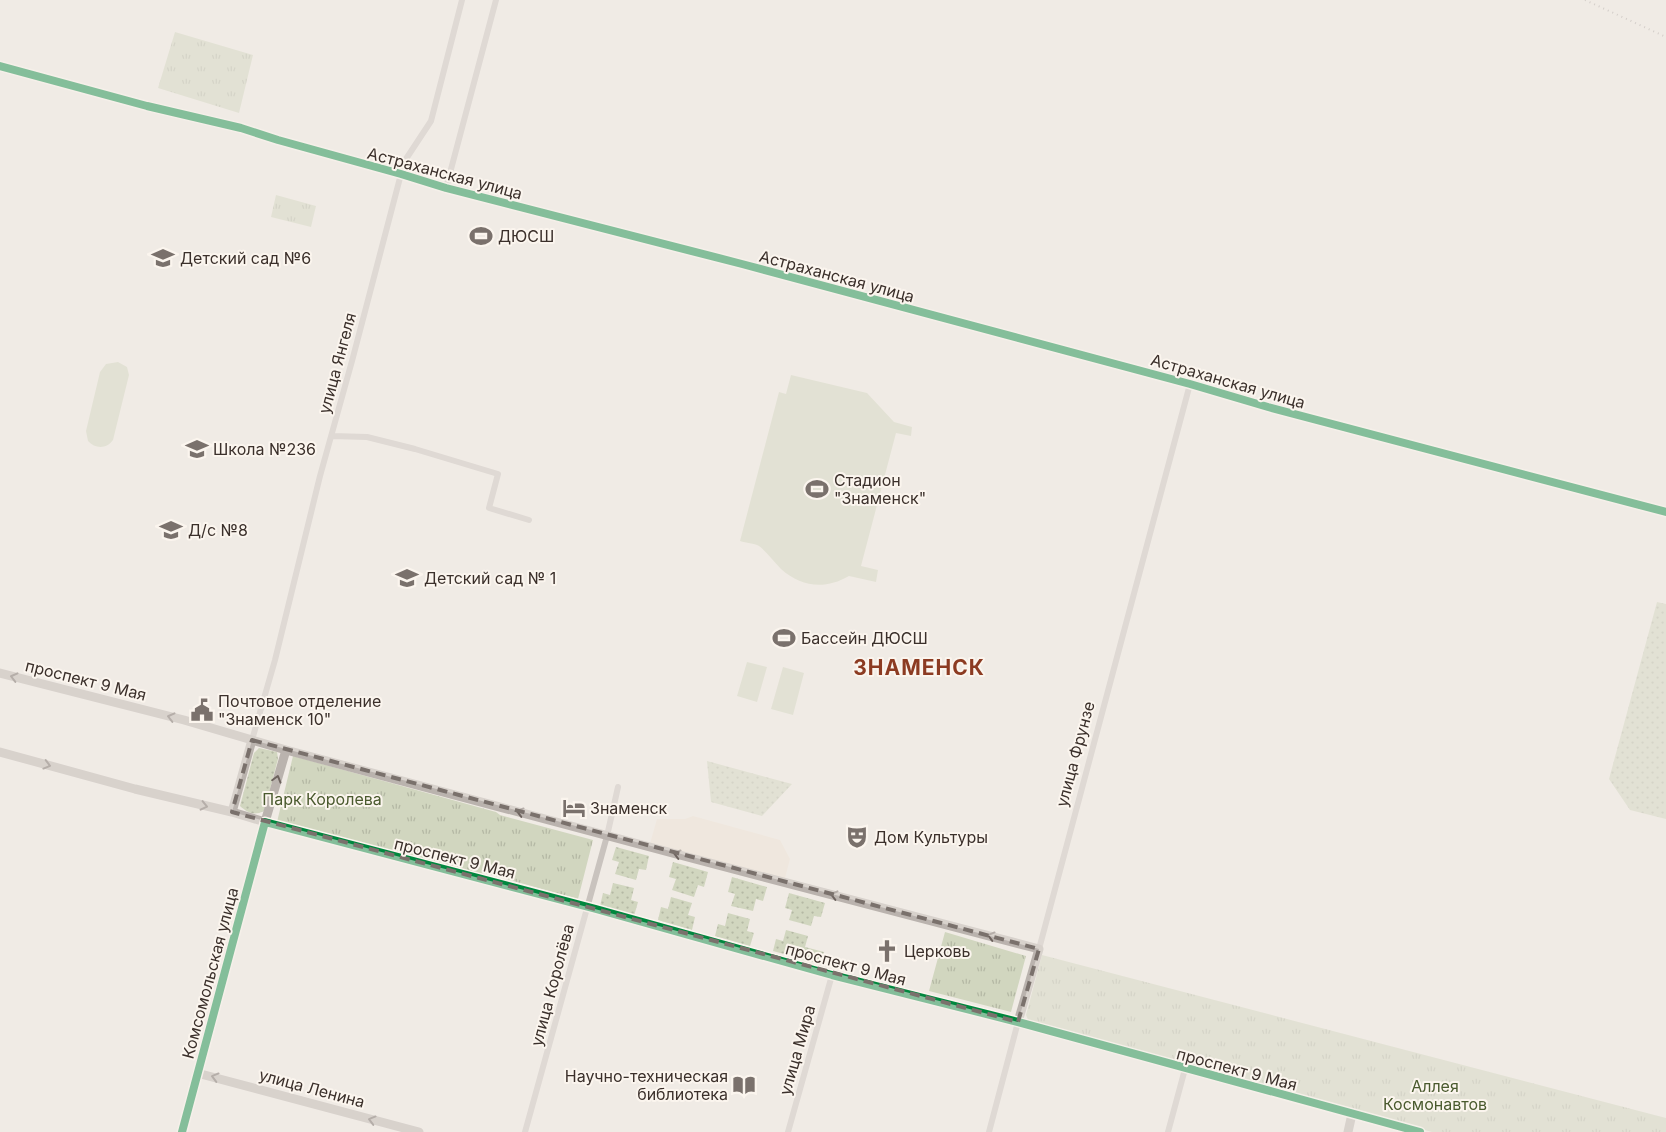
<svg xmlns="http://www.w3.org/2000/svg" width="1666" height="1132" viewBox="0 0 1666 1132" font-family="Inter,sans-serif">
<style>
.grass{fill:url(#grass-dots)}
.park{fill:url(#park-tufts)}
.garden{fill:#d1d6bf}
.plaza{fill:#eee3d5}
.lines{fill:none;stroke-linecap:round;stroke-linejoin:round}
.street{stroke:#c9c3be;stroke-width:6}
.secondary{stroke:#bab3ae;stroke-width:9}
.rail{stroke:#b1aca8;stroke-width:2;stroke-dasharray:1 4;stroke-linecap:butt}
.cycleway-casing{stroke:#fbf5ee;stroke-width:11}
.cycleway{stroke:#00873e;stroke-width:8}
.oneway{stroke:#6e645f}
.marked{fill:none;stroke:#7a716c;stroke-width:4;stroke-dasharray:10 6;stroke-linejoin:round}
.labels{text-anchor:middle;stroke-width:4;stroke-linejoin:round;paint-order:stroke}
.street-label{font-size:16px;fill:#3b302b;stroke:#fbf5ee}
.poi-label{font-size:16px;fill:#3b302b;stroke:#fbf5ee;text-anchor:start}
.park-label{font-size:16px;fill:#4a5a2e;stroke:#fbf5ee}
.district-label{font-size:21px;font-weight:bold;letter-spacing:1px;fill:#8c3b22;stroke:#fbf5ee}
</style>
<defs>
<pattern id="grass-dots" width="8" height="8" patternUnits="userSpaceOnUse" patternTransform="scale(1.25)"><rect width="8" height="8" fill="#d1d6bf"/><path d="M2 2h.1M6 6h.1" fill="none" stroke="#b4b8a4" stroke-width="1.8" stroke-linecap="round"/></pattern>
<pattern id="park-tufts" width="24" height="20" patternUnits="userSpaceOnUse" patternTransform="scale(1.25)"><rect width="24" height="20" fill="#d1d6bf"/><path d="M3 7l-1-3M5 7V3M7 7l1-3M15 17l-1-3M17 17v-4M19 17l1-3" fill="none" stroke="#b4b8a4"/></pattern>
</defs>
<rect width="100%" height="100%" fill="#f0ebe5"/>
<path class="grass" d="M1657,602L1666,604V819L1630,810L1609,779Z
M259,748L277,752L278,759L264,811C254,816 248,813 240,806L254,753Z
M707,761L792,784L762,816L711,802Z
M616,847L649,856L646,870L639,869L636,880L615,874L619,862L612,860Z
M673,862L708,872L704,887L698,885L694,897L672,890L676,879L669,877Z
M732,877L767,887L763,901L756,899L753,911L731,906L735,894L728,892Z
M613,883L634,888L631,900L638,902L634,916L600,906L603,893L610,895Z
M789,893L825,903L821,917L814,916L811,926L789,920L792,910L785,908Z
M671,897L692,903L688,915L695,917L692,930L658,920L661,907L668,909Z
M728,913L750,919L747,931L754,933L750,946L715,936L718,924L725,926Z
M786,930L808,936L805,947L824,952L820,964L773,951L776,939L783,941Z"/>
<path class="park" d="M175,32L253,55L239,113L158,88Z
M276,195L316,206L311,227L271,217Z
M293,756L496,812L500,815L593,840L578,899L485,873L479,874L277,822Z
M945,932L1026,956L1011,1012L929,991Z
M1042,955L1666,1118V1132H1432L1030,1024L1026,1015Z"/>
<path class="garden" d="M118,362L127,367L129,375L113,440C107,449 95,449 88,441L86,431L100,372L106,364Z
M791,375L867,393L894,422L912,427L911,436L896,433L861,566L878,570L876,582L849,576C825,590 801,587 781,569C774,562 767,552 759,546C754,543 746,543 740,541L779,392L786,394Z
M747,662L767,667L757,702L737,696Z
M783,667L804,673L793,715L771,709Z"/>
<path class="plaza" d="M693,816L780,840L790,859L784,882L649,847L657,819H685Z"/>
<g class="lines">
<path class="street" d="M446,188L496,0
M332,436L367,437L415,449L498,474L489,508L529,520
M252,740L275,660L320,476L352,361L401,174L404,162L431,121L462,0
M1039,949L1190,384
M182,1132L265,822
M525,1132L607,836L618,787
M788,1132L832,975
M989,1132L1018,1022
M1168,1132L1185,1069"/>
<path class="secondary" d="M0,66L147,106L241,128L278,140L401,174L446,188L742,264L1190,384L1268,407L1666,512
M0,673L184,720L286,750L265,822L232,812L252,740
M286,750L676,854L1039,949L1018,1022
M0,752L135,789L232,812
M265,822L596,909L832,975L1018,1022L1420,1132
M197,1073L419,1132
M1348,1132L1352,1114"/>
<path class="rail" d="M1585,0L1666,37"/>
<defs>
<path id="cycleway" d="M0,66L147,106L241,128L278,140L401,174L446,188L742,264L1190,384L1268,407L1666,512
M182,1132L265,822L596,909L832,975L1018,1022L1420,1132"/>
</defs>
<use href="#cycleway" class="cycleway-casing"/>
<use href="#cycleway" class="cycleway"/>
</g>
<defs><path id="oneway-chevron" d="M-2-3.5L2.5 0L-2 3.5" fill="none" stroke-width="1.6" stroke-linecap="round" stroke-linejoin="round" transform="scale(1.25)"/></defs>
<g class="oneway">
<use href="#oneway-chevron" transform="translate(14 677) rotate(-166)"/>
<use href="#oneway-chevron" transform="translate(171 717) rotate(-166)"/>
<use href="#oneway-chevron" transform="translate(47 765) rotate(15)"/>
<use href="#oneway-chevron" transform="translate(277 779) rotate(-74)"/>
<use href="#oneway-chevron" transform="translate(204 806) rotate(13)"/>
<use href="#oneway-chevron" transform="translate(520 812) rotate(-165)"/>
<use href="#oneway-chevron" transform="translate(677 854) rotate(-165)"/>
<use href="#oneway-chevron" transform="translate(834 895) rotate(-166)"/>
<use href="#oneway-chevron" transform="translate(991 936) rotate(-165)"/>
<use href="#oneway-chevron" transform="translate(215 1077) rotate(-165)"/>
<use href="#oneway-chevron" transform="translate(372 1120) rotate(-165)"/>
</g>
<path d="M0 0H1666V1132H0ZM252,740L1039,949L1018,1022L232,812Z" fill="#f0ebe5" fill-opacity=".55" fill-rule="evenodd"/>
<path class="marked" d="M252,740L1039,949L1018,1022L232,812Z"/>
<defs>
<symbol id="stadium-bare" viewBox="-9 -9 18 18"><path d="M0-5a6.5 5 0 1 0 0 10a6.5 5 0 1 0 0-10ZM-3.5-1.8h7v3.6h-7Z" fill="#7a716c" stroke="#fbf5ee" stroke-width="2.5" paint-order="stroke"/></symbol>
<symbol id="school-bare" viewBox="-9 -9 18 18"><path d="M0-5L7-2L0 1L-7-2ZM-4 1L0 2.5L4 1V4Q0 6-4 4Z" fill="#7a716c" stroke="#fbf5ee" stroke-width="2.5" paint-order="stroke"/></symbol>
<symbol id="civic-bare" viewBox="-9 -9 18 18"><path d="M-.6-6.5H3V-4.5H.6V-3L4-1V1h2V6H-6V1h2V-1L-.6-3ZM-1.2 2.5V6h2.4V2.5Z" fill="#7a716c" stroke="#fbf5ee" stroke-width="2.5" paint-order="stroke"/></symbol>
<symbol id="hotel-bare" viewBox="-9 -9 18 18"><path d="M-6-4.5h1.5V1H6V5H4.5V3h-9V5H-6ZM-4 0a1.8 1.8 0 1 1 3.6 0ZM.5 0V-2.5h3Q6-2.5 6 0Z" fill="#7a716c" stroke="#fbf5ee" stroke-width="2.5" paint-order="stroke"/></symbol>
<symbol id="theatre-bare" viewBox="-9 -9 18 18"><path d="M-5-5.5Q0-4 5-5.5V0Q5 5 0 6Q-5 5-5 0ZM-3.3-2.5H-1v1.5H-3.3ZM1-2.5H3.3v1.5H1ZM-2.8 1Q0 5.5 2.8 1Z" fill="#7a716c" stroke="#fbf5ee" stroke-width="2.5" paint-order="stroke"/></symbol>
<symbol id="church-bare" viewBox="-9 -9 18 18"><path d="M-1.2-6h2.4v3.5h3.3v2.4h-3.3V6h-2.4V-.1h-3.3v-2.4h3.3Z" fill="#7a716c" stroke="#fbf5ee" stroke-width="2.5" paint-order="stroke"/></symbol>
<symbol id="library-bare" viewBox="-9 -9 18 18"><path d="M-6-4Q-3-5.5-.7-3.5V5Q-3 3-6 4ZM6-4Q3-5.5 .7-3.5V5Q3 3 6 4Z" fill="#7a716c" stroke="#fbf5ee" stroke-width="2.5" paint-order="stroke"/></symbol>
</defs>
<g fill-rule="evenodd">
<use href="#stadium-bare" x="465" y="220" width="32" height="32"/>
<use href="#school-bare" x="147" y="242" width="32" height="32"/>
<use href="#school-bare" x="181" y="433" width="32" height="32"/>
<use href="#stadium-bare" x="801" y="473" width="32" height="32"/>
<use href="#school-bare" x="155" y="514" width="32" height="32"/>
<use href="#school-bare" x="391" y="562" width="32" height="32"/>
<use href="#stadium-bare" x="768" y="622" width="32" height="32"/>
<use href="#civic-bare" x="186" y="694" width="32" height="32"/>
<use href="#hotel-bare" x="558" y="792" width="32" height="32"/>
<use href="#theatre-bare" x="841" y="821" width="32" height="32"/>
<use href="#church-bare" x="871" y="935" width="32" height="32"/>
<use href="#library-bare" x="728" y="1069" width="32" height="32"/>
</g>
<g class="labels">
<g class="street-label">
<text transform="translate(445 173) rotate(15)" y="6">Астраханская улица</text>
<text transform="translate(837 276) rotate(15)" y="6">Астраханская улица</text>
<text transform="translate(337 363) rotate(-75)" y="6">улица Янгеля</text>
<text transform="translate(1228 381) rotate(16)" y="6">Астраханская улица</text>
<text transform="translate(86 680) rotate(14)" y="6">проспект 9 Мая</text>
<text transform="translate(1075 754) rotate(-75)" y="6">улица Фрунзе</text>
<text transform="translate(455 858) rotate(14)" y="6">проспект 9 Мая</text>
<text transform="translate(846 964) rotate(15)" y="6">проспект 9 Мая</text>
<text transform="translate(210 973) rotate(-75)" y="6">Комсомольская улица</text>
<text transform="translate(552 985) rotate(-75)" y="6">улица Королёва</text>
<text transform="translate(797 1050) rotate(-74)" y="6">улица Мира</text>
<text transform="translate(1237 1069) rotate(15)" y="6">проспект 9 Мая</text>
<text transform="translate(312 1088) rotate(15)" y="6">улица Ленина</text>
</g>
<g class="poi-label">
<text x="498" y="242">ДЮСШ</text>
<text x="180" y="264">Детский сад №6</text>
<text x="213" y="455">Школа №236</text>
<text x="834" y="486">Стадион<tspan x="834" dy="18">"Знаменск"</tspan></text>
<text x="188" y="536">Д/с №8</text>
<text x="424" y="584">Детский сад № 1</text>
<text x="801" y="644">Бассейн ДЮСШ</text>
<text x="218" y="707">Почтовое отделение<tspan x="218" dy="18">"Знаменск 10"</tspan></text>
<text x="590" y="814">Знаменск</text>
<text x="874" y="843">Дом Культуры</text>
<text x="904" y="957">Церковь</text>
<text x="728" y="1082" text-anchor="end">Научно-техническая<tspan x="728" dy="18">библиотека</tspan></text>
</g>
<g class="park-label">
<text x="322" y="805">Парк Королева</text>
<text x="1435" y="1092">Аллея<tspan x="1435" dy="18">Космонавтов</tspan></text>
</g>
<g class="district-label">
<text x="919" y="675">ЗНАМЕНСК</text>
</g>
</g>
</svg>
